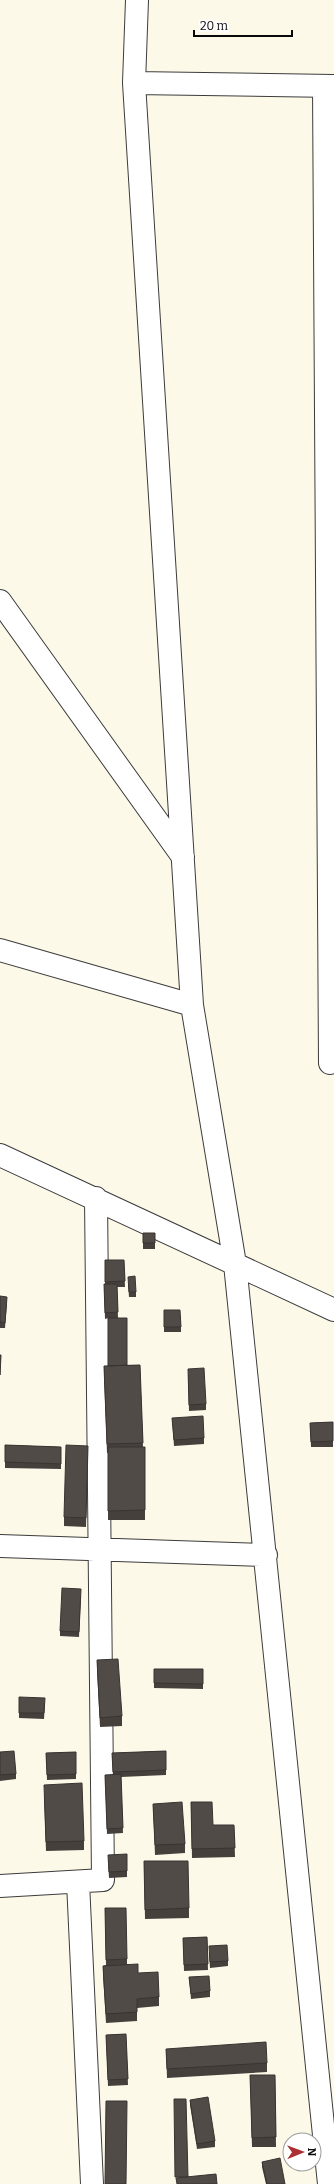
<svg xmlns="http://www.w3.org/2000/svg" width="334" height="2184" viewBox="0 0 334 2184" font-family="Bitter,serif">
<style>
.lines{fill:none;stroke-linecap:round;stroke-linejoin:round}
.minor-casing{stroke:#3c3c3c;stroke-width:24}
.minor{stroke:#fff;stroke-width:22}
.wall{fill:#46403d}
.building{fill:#514b47;stroke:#393432}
</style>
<rect width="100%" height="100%" fill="#fdf9e8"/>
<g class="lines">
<defs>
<path id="minor" d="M137,0L134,83L192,1005L235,1264L329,2184
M134,83L334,86
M324,86L330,1063
M0,601L183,857
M0,950L192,1005
M0,1155L334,1310
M0,1546L266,1555
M78,1882L92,2184
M0,1886L103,1880L96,1198"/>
</defs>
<use href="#minor" class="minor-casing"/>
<use href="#minor" class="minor"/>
</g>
<path class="wall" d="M143,1233H155V1249H143Z
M105,1260H124L125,1287H117L118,1318L127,1365H140L143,1447H145V1520H108V1453H107L104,1375V1366H108V1318L105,1319L104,1284H105Z
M128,1283L136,1292V1297H129Z
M0,1296L7,1302L5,1328H0Z
M164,1310L181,1327V1332H164Z
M188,1374L206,1404V1410L189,1411Z
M172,1418L204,1438V1444L174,1446Z
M333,1422V1447H311L310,1423Z
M5,1445L61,1447V1469L5,1468Z
M88,1455L86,1527L64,1526V1517Z
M81,1594L79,1637L60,1636V1631Z
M97,1660L122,1716V1726L100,1727L97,1670Z
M203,1669V1689L154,1688V1683Z
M19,1697L45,1703L44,1719L19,1718Z
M166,1751V1775L121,1777L123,1833L107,1834L105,1775H113L112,1753Z
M0,1752L16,1774V1779L0,1781Z
M76,1752V1779L47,1780L46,1753Z
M44,1794L84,1841V1850L46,1851Z
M191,1802L213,1825H234L235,1857L192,1858Z
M153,1804L185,1844V1853L155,1855Z
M127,1854V1877L109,1878L108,1861Z
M144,1861L189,1908V1918L145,1919Z
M105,1908L127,1959V1964L138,1973L159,1997V2006L137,2008V2021L106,2023L103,1975V1966L106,1965Z
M207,1937L208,1970L184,1971L183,1938Z
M209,1952L228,1961V1966L210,1968Z
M189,1977L210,1991V1997L191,1999Z
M126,2034L128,2085L108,2086L106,2035Z
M166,2049L267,2063V2072L167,2078Z
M250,2075H275L276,2147H252Z
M190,2100L215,2141V2147L197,2149L190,2105Z
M262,2162L285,2184H266L262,2167Z"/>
<path class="building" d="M143,1233H155V1243H143Z
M105,1260H124L125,1281L105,1282Z
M135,1276L136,1292H129L128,1277Z
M104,1284H117L118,1312L105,1313Z
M0,1296L7,1297L5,1323L0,1322Z
M164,1310H180L181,1327H164Z
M108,1318H127V1365L108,1366Z
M0,1355H1L0,1375Z
M140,1365L143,1443L107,1444L104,1366Z
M204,1368L206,1404L189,1405L188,1369Z
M203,1416L204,1438L174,1440L172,1418Z
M333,1422V1441L311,1442L310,1423Z
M5,1445L61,1447V1464L5,1462Z
M66,1445L88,1446L86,1518L64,1517Z
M108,1447H145V1510L108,1511Z
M62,1588L81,1589L79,1632L60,1631Z
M118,1659L122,1716L100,1718L97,1660Z
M154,1669H203V1684L154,1683Z
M19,1697L45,1698L44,1713H19Z
M14,1751L16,1774L0,1775V1752Z
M166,1751V1770L113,1772L112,1753Z
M76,1752V1774L47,1775L46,1753Z
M121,1774L123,1828L107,1829L105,1775Z
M82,1783L84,1841L46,1842L44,1785Z
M182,1802L185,1844L155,1845L153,1804Z
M191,1802H212L213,1825H234L235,1848L192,1849Z
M127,1854V1871L109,1872L108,1855Z
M144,1861H188L189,1908L145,1910Z
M105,1908H126L127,1959L106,1960Z
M207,1937L208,1964L184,1965L183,1938Z
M227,1945L228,1961L210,1962L209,1946Z
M138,1964V1973L158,1972L159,1997L137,1999V2012L106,2014L103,1966Z
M209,1976L210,1991L191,1994L189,1977Z
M126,2034L128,2079L108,2080L106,2035Z
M266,2042L267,2063L167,2069L166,2049Z
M250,2075H275L276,2137L252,2138Z
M208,2097L215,2141L197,2144L190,2100Z
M174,2099H186L188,2177H175Z
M106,2101H127L126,2184H105Z
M280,2158L285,2184H267L262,2162Z
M216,2174L217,2184H177L176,2178Z"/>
<g transform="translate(302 2152) rotate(89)"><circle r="19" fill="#ffffff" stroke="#9d9d9d"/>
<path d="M0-3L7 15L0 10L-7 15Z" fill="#ab3034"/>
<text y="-6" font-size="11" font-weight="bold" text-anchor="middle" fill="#090909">N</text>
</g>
<path d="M194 30v6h98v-6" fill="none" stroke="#090909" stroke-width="2"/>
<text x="200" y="30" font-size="12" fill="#090909" stroke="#ffffff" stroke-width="3" paint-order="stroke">20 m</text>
</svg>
